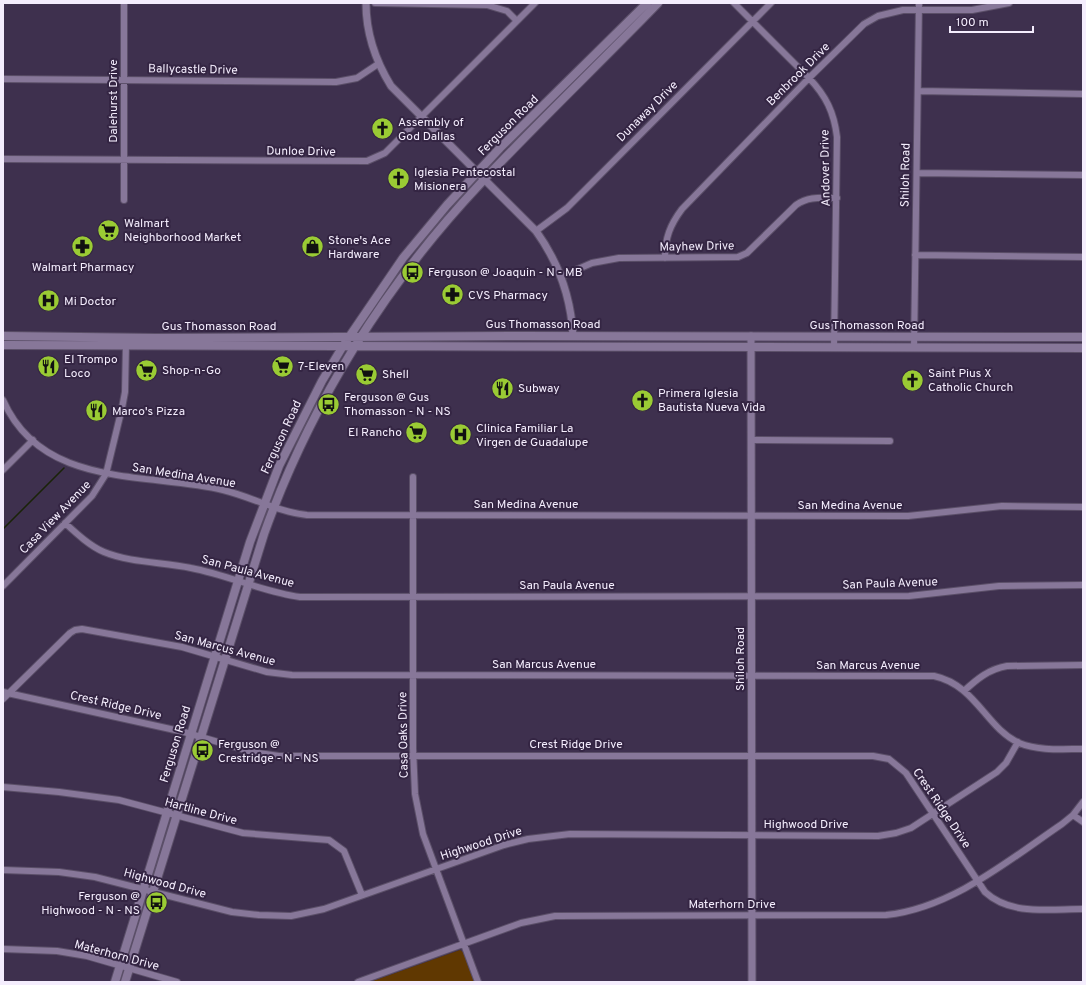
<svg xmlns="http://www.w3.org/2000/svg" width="1086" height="985" viewBox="0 0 1086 985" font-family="Overpass,sans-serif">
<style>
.green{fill:#603801}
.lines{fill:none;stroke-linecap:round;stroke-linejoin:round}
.stream{stroke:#1a2308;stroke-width:1.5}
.minor-casing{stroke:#5b4f68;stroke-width:8}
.tertiary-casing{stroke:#5b4f68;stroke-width:9}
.secondary-casing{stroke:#5b4f68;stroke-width:10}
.minor{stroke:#877799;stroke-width:6}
.tertiary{stroke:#877799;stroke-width:7}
.secondary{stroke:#877799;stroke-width:8}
.labels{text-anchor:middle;stroke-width:4;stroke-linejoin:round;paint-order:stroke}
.street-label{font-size:12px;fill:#f4edfd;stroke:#342543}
.poi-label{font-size:12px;fill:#f4edfd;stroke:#342543;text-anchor:start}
</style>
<rect width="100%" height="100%" fill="#3e304e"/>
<path class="green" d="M460,950L463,952L474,982H370Z"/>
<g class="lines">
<path class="stream" d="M3,529L64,468"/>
<defs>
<path id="minor" d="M124,3V200
M375,3L487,5L507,11L517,21
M734,3L809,78C826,96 834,112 837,137L834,347
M3,79L336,82L357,78L378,64
M918,91L1083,94
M3,159L367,161L385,153L535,3
M917,173L1083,175
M536,231L567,208L771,3
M915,255L1083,257
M665,258C665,238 670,225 682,209L809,78L864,24L878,16L903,10H972L1009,3
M562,276L592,263L619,258L738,257L747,253L796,205C809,196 821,198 837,198
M914,348L919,3
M3,400C42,489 146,472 223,490C252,497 278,512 307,515L908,516L1002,506L1083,507
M751,440L890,441
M3,470L33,440
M413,477V748L415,794L423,834L478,982
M65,523C77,534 90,546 104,552C131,563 163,562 191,568C228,575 263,592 300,597L909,596L999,586L1083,585
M3,586L92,496L106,474L122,408L125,392L126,343
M964,691C977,679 989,669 1007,666L1083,665
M3,692L184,732L252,752L279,756H873L889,759L906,773L985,892C1011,916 1050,909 1083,909
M3,699L70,633L75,630L82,629L182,647L267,672L292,675L934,676C976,685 986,728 1019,743C1039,751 1062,749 1083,749
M3,787L59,792L119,800L243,833L329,840L344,851L362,895
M1073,815L1083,822
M3,870L59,872L95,877L232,912L259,915L291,916L324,909L504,845L528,839L570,834L878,836L896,833L911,828L997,772L1006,763L1018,742
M3,949L57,951L87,956L177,982
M358,982L521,923L555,916L886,915C952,908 1009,860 1062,824L1073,815L1083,802"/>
<path id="tertiary" d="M366,3C366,33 375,60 391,86L536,231C559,263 571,296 573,336
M751,336L752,982"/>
<path id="secondary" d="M3,336L156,338L518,336L1083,337
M3,345L1083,348
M115,982L250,542L279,466L322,381L343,346L403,258L447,205L500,148L647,3
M125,982L264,534C310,405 385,285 479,185C537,123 599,64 658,3"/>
</defs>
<use href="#minor" class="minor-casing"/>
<use href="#tertiary" class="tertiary-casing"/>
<use href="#secondary" class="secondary-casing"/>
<use href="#minor" class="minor"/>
<use href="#tertiary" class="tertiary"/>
<use href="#secondary" class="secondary"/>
</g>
<defs>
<symbol id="church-disc" viewBox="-11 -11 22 22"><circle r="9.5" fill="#9acb34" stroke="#342543"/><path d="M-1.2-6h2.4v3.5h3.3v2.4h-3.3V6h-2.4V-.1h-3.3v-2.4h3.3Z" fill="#111"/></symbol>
<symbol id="supermarket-disc" viewBox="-11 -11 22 22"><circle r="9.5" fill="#9acb34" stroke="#342543"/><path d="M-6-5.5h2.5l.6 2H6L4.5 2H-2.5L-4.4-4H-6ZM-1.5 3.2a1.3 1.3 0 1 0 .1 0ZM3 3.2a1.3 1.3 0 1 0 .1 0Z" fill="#111"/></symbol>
<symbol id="pharmacy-disc" viewBox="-11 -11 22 22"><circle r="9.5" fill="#9acb34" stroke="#342543"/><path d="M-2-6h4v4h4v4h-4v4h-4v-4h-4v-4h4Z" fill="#111"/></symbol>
<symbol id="shop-disc" viewBox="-11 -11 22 22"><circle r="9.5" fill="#9acb34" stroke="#342543"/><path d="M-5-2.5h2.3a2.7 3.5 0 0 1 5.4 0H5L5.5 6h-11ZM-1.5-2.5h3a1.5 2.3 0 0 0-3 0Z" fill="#111"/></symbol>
<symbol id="bus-disc" viewBox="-11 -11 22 22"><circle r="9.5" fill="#9acb34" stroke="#342543"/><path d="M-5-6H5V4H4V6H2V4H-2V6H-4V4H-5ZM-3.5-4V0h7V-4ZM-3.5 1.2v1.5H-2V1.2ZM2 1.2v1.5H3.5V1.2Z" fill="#111"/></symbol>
<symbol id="hospital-disc" viewBox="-11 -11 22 22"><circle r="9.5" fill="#9acb34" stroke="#342543"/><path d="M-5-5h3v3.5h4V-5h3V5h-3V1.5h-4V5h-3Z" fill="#111"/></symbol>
<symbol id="restaurant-disc" viewBox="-11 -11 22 22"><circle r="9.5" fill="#9acb34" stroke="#342543"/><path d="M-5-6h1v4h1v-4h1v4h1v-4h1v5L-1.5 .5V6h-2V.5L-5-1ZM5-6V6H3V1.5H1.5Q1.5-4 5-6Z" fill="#111"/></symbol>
</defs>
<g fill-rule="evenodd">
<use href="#church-disc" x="370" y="116" width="25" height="25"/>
<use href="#church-disc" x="386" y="166" width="25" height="25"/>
<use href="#supermarket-disc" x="96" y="218" width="25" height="25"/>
<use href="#pharmacy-disc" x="70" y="234" width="25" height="25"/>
<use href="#shop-disc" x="300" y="234" width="25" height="25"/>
<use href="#bus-disc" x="400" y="260" width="25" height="25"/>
<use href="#pharmacy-disc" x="440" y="282" width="25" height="25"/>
<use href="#hospital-disc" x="36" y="288" width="25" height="25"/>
<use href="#restaurant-disc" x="36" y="354" width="25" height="25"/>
<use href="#supermarket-disc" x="270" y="354" width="25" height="25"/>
<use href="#supermarket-disc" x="134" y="358" width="25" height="25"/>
<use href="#supermarket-disc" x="354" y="362" width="25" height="25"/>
<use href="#church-disc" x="900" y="368" width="25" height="25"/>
<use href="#restaurant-disc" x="490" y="376" width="25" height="25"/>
<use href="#church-disc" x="630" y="388" width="25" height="25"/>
<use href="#bus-disc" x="316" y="392" width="25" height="25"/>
<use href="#restaurant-disc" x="84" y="398" width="25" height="25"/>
<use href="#supermarket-disc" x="404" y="420" width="25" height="25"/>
<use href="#hospital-disc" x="448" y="422" width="25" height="25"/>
<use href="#bus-disc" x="190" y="738" width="25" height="25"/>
<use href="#bus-disc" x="144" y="890" width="25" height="25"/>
</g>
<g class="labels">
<g class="street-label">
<text transform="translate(193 69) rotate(1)" y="4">Ballycastle Drive</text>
<text transform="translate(798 74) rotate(-45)" y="4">Benbrook Drive</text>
<text transform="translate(113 101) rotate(-90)" y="4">Dalehurst Drive</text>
<text transform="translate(647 111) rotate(-45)" y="4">Dunaway Drive</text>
<text transform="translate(508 125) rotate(-45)" y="4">Ferguson Road</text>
<text transform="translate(301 151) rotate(1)" y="4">Dunloe Drive</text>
<text transform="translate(825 168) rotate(-91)" y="4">Andover Drive</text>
<text transform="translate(905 175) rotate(-89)" y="4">Shiloh Road</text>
<text transform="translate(697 246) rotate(-1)" y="4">Mayhew Drive</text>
<text x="543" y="328">Gus Thomasson Road</text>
<text x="867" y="329">Gus Thomasson Road</text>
<text x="219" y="330">Gus Thomasson Road</text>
<text transform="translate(281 437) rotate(-65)" y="4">Ferguson Road</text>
<text transform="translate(184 475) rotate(9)" y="4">San Medina Avenue</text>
<text x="526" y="508">San Medina Avenue</text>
<text x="850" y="509">San Medina Avenue</text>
<text transform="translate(55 517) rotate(-46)" y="4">Casa View Avenue</text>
<text transform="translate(248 571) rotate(15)" y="4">San Paula Avenue</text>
<text transform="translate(890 583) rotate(-2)" y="4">San Paula Avenue</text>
<text x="567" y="589">San Paula Avenue</text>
<text transform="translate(225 648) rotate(15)" y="4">San Marcus Avenue</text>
<text transform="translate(740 659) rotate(-90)" y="4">Shiloh Road</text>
<text x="544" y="668">San Marcus Avenue</text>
<text x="868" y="669">San Marcus Avenue</text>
<text transform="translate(116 705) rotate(13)" y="4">Crest Ridge Drive</text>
<text transform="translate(403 735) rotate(-91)" y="4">Casa Oaks Drive</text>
<text transform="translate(175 744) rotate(-73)" y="4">Ferguson Road</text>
<text x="576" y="748">Crest Ridge Drive</text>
<text transform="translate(942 808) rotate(56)" y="4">Crest Ridge Drive</text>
<text transform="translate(201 811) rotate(15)" y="4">Hartline Drive</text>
<text x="806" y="828">Highwood Drive</text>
<text transform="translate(481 843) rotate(-18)" y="4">Highwood Drive</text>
<text transform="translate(165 883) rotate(15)" y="4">Highwood Drive</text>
<text x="732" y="908">Materhorn Drive</text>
<text transform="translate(117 955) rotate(15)" y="4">Materhorn Drive</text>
</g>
<g class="poi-label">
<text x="398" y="126">Assembly of<tspan x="398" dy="14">God Dallas</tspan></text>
<text x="414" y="176">Iglesia Pentecostal<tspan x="414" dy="14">Misionera</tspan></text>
<text x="124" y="227">Walmart<tspan x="124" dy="14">Neighborhood Market</tspan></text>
<text x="328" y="244">Stone's Ace<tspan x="328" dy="14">Hardware</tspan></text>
<text x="83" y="271" text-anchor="middle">Walmart Pharmacy</text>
<text x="428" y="276">Ferguson @ Joaquin - N - MB</text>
<text x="468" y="299">CVS Pharmacy</text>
<text x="64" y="305">Mi Doctor</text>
<text x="64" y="363">El Trompo<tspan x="64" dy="14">Loco</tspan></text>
<text x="298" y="370">7-Eleven</text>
<text x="162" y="374">Shop-n-Go</text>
<text x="928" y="377">Saint Pius X<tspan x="928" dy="14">Catholic Church</tspan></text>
<text x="382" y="378">Shell</text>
<text x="518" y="392">Subway</text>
<text x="658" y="397">Primera Iglesia<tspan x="658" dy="14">Bautista Nueva Vida</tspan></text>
<text x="344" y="401">Ferguson @ Gus<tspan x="344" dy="14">Thomasson - N - NS</tspan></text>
<text x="112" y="415">Marco's Pizza</text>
<text x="476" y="432">Clinica Familiar La<tspan x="476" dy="14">Virgen de Guadalupe</tspan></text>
<text x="402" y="436" text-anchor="end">El Rancho</text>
<text x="218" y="748">Ferguson @<tspan x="218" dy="14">Crestridge - N - NS</tspan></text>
<text x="140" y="900" text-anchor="end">Ferguson @<tspan x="140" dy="14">Highwood - N - NS</tspan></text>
</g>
</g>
<rect width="1086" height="985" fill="none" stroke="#f4edfd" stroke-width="8"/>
<path d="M950 26v6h83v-6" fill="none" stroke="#f4edfd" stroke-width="2"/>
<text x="956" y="26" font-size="12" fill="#f4edfd" stroke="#342543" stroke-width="3" paint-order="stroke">100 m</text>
</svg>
